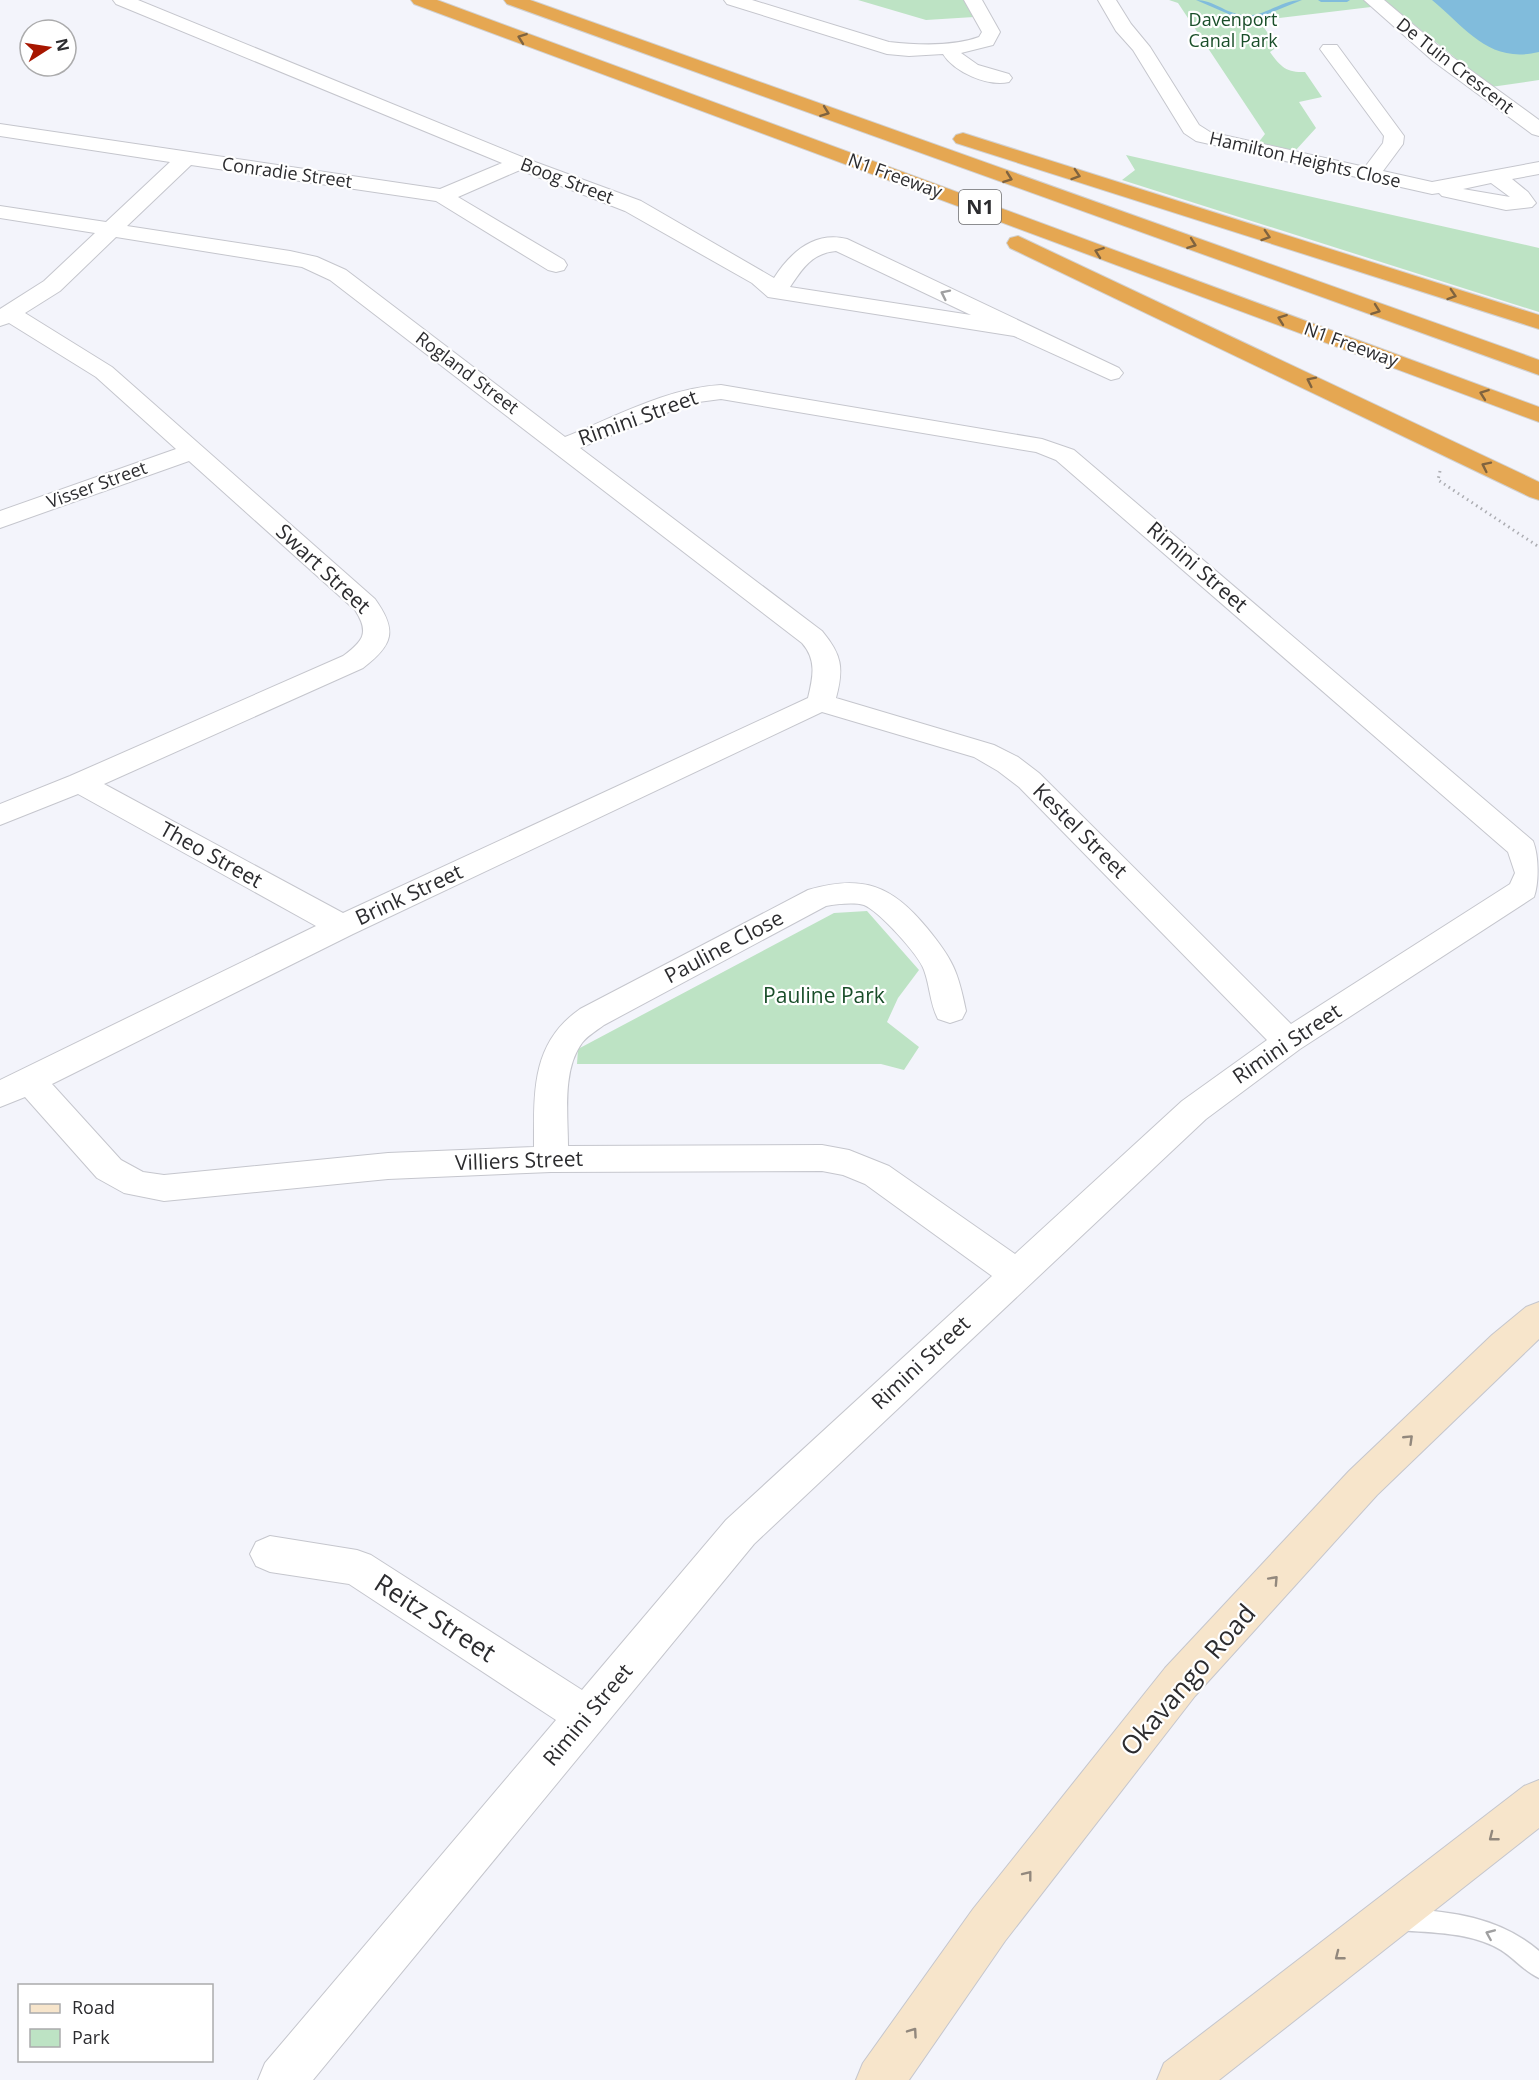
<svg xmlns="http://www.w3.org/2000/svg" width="1539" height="2080" viewBox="0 0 1539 2080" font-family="'Open Sans',sans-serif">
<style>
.green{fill:#bde3c4}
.water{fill:#81bcdc}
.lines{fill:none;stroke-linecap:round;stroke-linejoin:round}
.stream{fill:#81bcdc;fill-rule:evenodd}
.lane-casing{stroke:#c5c6cd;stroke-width:3}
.street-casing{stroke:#c5c6cd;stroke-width:2}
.secondary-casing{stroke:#c5c6cd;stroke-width:2}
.highway-casing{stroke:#d1d1d1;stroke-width:2}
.path{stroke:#acadb2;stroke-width:3;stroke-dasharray:1.5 4;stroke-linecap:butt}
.lane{fill:#fff;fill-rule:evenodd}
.street{fill:#fff;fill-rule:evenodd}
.secondary{fill:#f7e5cb;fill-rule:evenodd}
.highway{fill:#e5a752;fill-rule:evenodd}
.oneway{stroke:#7f633f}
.oneway2{stroke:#a0a0a1}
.oneway3{stroke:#92887d}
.labels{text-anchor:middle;stroke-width:4.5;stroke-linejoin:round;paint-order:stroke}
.far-park-label{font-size:18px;fill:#194e29;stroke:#fff}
.far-street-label{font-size:18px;fill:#2c2c2f;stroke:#fff}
.shield{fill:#fff;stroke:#6b6b6d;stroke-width:1.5}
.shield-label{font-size:20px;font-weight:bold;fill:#2c2c2f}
.street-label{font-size:21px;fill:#2c2c2f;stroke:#fff}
.park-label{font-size:21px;fill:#194e29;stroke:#fff}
.near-street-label{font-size:26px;fill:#2c2c2f;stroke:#fff}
</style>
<rect width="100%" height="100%" fill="#f3f4fb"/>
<path class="green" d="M858,0H965L974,17L926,20Z
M1169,0H1364L1371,7L1271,19L1263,26L1277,47L1270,52C1280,66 1286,73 1305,72L1322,97L1299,102L1316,128L1295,151L1258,143L1265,134L1178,3Z
M1384,0H1539V80L1491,87Z
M1126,155L1539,248V312L1122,180L1135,170Z
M867,911L919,970L898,998L887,1022L919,1047L904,1070L881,1064H577L578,1049L834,913Z"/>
<path class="water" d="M1432,0H1539V52C1489,64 1467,29 1432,0Z"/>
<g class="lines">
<path class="stream" d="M1196,0C1213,0 1226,13 1242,15C1263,18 1281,0 1302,0L1260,17L1240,19Z
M1318,0H1350L1347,2H1321Z"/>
<defs>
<path id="lane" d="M1399,1908C1451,1912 1498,1916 1539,1951V1978C1524,1971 1514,1958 1501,1950C1471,1932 1433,1933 1399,1930L1391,1927L1388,1919L1391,1911Z"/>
<path id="street" d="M113,0H138L527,159L641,201L774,278C790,253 814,231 847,239L1119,368L1123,373L1119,378L1111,380L1014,336L768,297L752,283L625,211L520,170L458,197L564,260L567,265L564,270L556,272L548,270L436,201L191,165L127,226L290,251L317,257L346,270L565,437C615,417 667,388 721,385L1042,439L1074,450L1533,841C1539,856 1539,883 1534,897L1300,1049L1206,1119L754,1544L313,2080H258L265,2063L556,1720L349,1584L270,1572L256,1566L250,1554L256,1542L270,1536L357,1550L371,1555L582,1690L726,1520L992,1276L865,1184L843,1175L822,1171L551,1172L388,1179L164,1201L124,1193L97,1178L25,1097L0,1107V1080L316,926L78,794L0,825V804L70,776L343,656C363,641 370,633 355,610L189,461L0,528V511L176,449L96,377L9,323L0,326V309L44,281L95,233L0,218V206L106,222L170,162L0,136V124L440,189L502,163L116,4ZM116,237L290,265L302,267L330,280L802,643C817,660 813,677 808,698L343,913L104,784L363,668C393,645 398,631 375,599L112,367L25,313L60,291ZM836,251L971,315L790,287C802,269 812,253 836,251ZM721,399L1036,452L1056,460L1508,852L1515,873L1510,884L1291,1024L1039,773L1018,757L994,745L836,698C844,668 842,655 822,631L580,448L691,403ZM822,712L974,757L998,771L1019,787L1267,1040L1182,1101L1015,1254L889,1166L849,1150L822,1145L568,1146C568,1115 562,1070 582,1043C587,1036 596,1031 604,1025L826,906C838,904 853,902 864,905C879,911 919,955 924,970C930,986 930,1004 938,1019L950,1023L962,1019L966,1011C958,971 953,960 927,928C892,885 862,874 808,890L580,1009C531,1043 534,1092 534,1147L388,1153L164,1175L143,1172L121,1160L52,1084L353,934Z
M724,0H752L889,42C917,45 952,47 979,37L982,32L964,0H982L1000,32L993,45L961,53L978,65L1009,74L1012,78L1009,82C988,87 954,72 943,54L909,56L887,54L727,4Z
M1098,0H1116L1131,24L1150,47L1199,125L1210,132L1365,167L1383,143L1384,136L1320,49L1323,45H1337L1404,136L1403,144L1383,171L1432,182L1539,162V174L1512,179L1528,192L1536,203L1532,207L1506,210L1442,196L1439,193L1432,194L1196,141L1184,133L1133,50L1116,31ZM1491,183L1510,197L1463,189Z
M1364,0H1384L1447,53L1539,120V136L1532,134L1433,61Z"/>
<path id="secondary" d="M1539,1302V1339L1377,1495L1195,1696L1005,1941L909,2080H856L863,2063L973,1909L1165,1668L1349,1471L1492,1335L1526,1307Z
M1539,1780V1828L1219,2080H1157L1164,2063L1524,1786Z"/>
<path id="highway" d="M411,0H437L1539,407V422L414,4Z
M504,0H530L1539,360V375L507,4Z
M963,133L1539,315V329L956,143L953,139L956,135Z
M1018,236L1539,482V500L1530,497L1010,248L1007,243L1010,238Z"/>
</defs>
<use href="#lane" class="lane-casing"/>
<use href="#street" class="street-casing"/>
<use href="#secondary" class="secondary-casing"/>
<use href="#highway" class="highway-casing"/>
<path class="path" d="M1440,471L1438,480L1539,547"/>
<use href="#lane" class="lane"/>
<use href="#street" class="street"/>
<use href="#secondary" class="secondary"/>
<use href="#highway" class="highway"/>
</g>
<defs><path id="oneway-chevron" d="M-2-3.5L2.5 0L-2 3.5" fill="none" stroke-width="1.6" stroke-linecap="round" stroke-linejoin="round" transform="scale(1.5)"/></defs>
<g class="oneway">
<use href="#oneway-chevron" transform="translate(522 38) rotate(-160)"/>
<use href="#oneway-chevron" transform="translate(825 112) rotate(20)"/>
<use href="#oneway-chevron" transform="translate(1076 175) rotate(18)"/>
<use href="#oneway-chevron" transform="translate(1008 178) rotate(20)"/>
<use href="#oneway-chevron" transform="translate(1266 236) rotate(18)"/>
<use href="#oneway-chevron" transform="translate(1192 244) rotate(20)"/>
<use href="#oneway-chevron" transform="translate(1099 252) rotate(-160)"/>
<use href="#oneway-chevron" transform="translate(1452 295) rotate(18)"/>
<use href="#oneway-chevron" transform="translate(1376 310) rotate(20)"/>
<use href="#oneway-chevron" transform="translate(1282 319) rotate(-160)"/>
<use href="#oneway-chevron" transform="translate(1311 381) rotate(-154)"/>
<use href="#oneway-chevron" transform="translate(1484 394) rotate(-160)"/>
<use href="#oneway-chevron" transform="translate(1486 466) rotate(-154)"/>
</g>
<g class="oneway2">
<use href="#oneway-chevron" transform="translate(945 294) rotate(-154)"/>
<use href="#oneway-chevron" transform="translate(1490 1934) rotate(-157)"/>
</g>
<g class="oneway3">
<use href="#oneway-chevron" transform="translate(1409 1439) rotate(-44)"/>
<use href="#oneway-chevron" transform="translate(1274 1580) rotate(-47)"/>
<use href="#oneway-chevron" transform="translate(1493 1837) rotate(142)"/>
<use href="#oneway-chevron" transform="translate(1028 1875) rotate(-52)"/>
<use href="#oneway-chevron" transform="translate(1339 1956) rotate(142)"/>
<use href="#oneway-chevron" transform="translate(913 2032) rotate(-55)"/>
</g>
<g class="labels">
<g class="far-park-label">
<text x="1233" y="26">Davenport<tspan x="1233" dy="21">Canal Park</tspan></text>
</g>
<g class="far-street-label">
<text transform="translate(1455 66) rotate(38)" y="6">De Tuin Crescent</text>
<text transform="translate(1305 160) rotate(13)" y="6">Hamilton Heights Close</text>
<text transform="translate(287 173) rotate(8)" y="6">Conradie Street</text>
<text transform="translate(895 176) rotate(20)" y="6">N1 Freeway</text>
<text transform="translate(567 181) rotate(21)" y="6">Boog Street</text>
<text transform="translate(1351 345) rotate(20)" y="6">N1 Freeway</text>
<text transform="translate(467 373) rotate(37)" y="6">Rogland Street</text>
<text transform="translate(97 485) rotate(-20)" y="6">Visser Street</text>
</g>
<rect class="shield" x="959" y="190" width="42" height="34" rx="4.5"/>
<g class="shield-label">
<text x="980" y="214">N1</text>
</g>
<g class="street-label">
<text transform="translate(638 418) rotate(-20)" y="7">Rimini Street</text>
<text transform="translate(1197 567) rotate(41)" y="7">Rimini Street</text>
<text transform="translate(323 569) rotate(43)" y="7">Swart Street</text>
<text transform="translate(1080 831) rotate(45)" y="7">Kestel Street</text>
<text transform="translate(211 855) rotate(29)" y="7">Theo Street</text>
<text transform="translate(409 895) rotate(-25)" y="7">Brink Street</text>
<text transform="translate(724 947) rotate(-28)" y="7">Pauline Close</text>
<text transform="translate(1287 1044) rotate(-34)" y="7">Rimini Street</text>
<text transform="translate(519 1161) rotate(-2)" y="7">Villiers Street</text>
<text transform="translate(921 1363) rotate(-43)" y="7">Rimini Street</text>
<text transform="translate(588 1715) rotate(-50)" y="7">Rimini Street</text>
</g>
<g class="park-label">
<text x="824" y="1003">Pauline Park</text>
</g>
<g class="near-street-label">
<text transform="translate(435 1618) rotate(33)" y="9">Reitz Street</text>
<text transform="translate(1188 1680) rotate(-49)" y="9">Okavango Road</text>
</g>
</g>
<rect x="18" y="1984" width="195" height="78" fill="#ffffff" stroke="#ababac" stroke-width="1.5"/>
<rect x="30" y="2004" width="30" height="9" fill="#f7e5cb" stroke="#ababac" stroke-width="1.5"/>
<text x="72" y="2014" font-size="18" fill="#2c2c2f">Road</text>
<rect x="30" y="2029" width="30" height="18" fill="#bde3c4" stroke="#ababac" stroke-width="1.5"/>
<text x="72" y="2044" font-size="18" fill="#2c2c2f">Park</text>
<g transform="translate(48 48) rotate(78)"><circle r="28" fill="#ffffff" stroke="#ababac" stroke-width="1.5"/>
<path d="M0-4.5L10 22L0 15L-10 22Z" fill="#a71600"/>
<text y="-9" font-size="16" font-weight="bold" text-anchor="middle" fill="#2c2c2f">N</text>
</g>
</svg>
